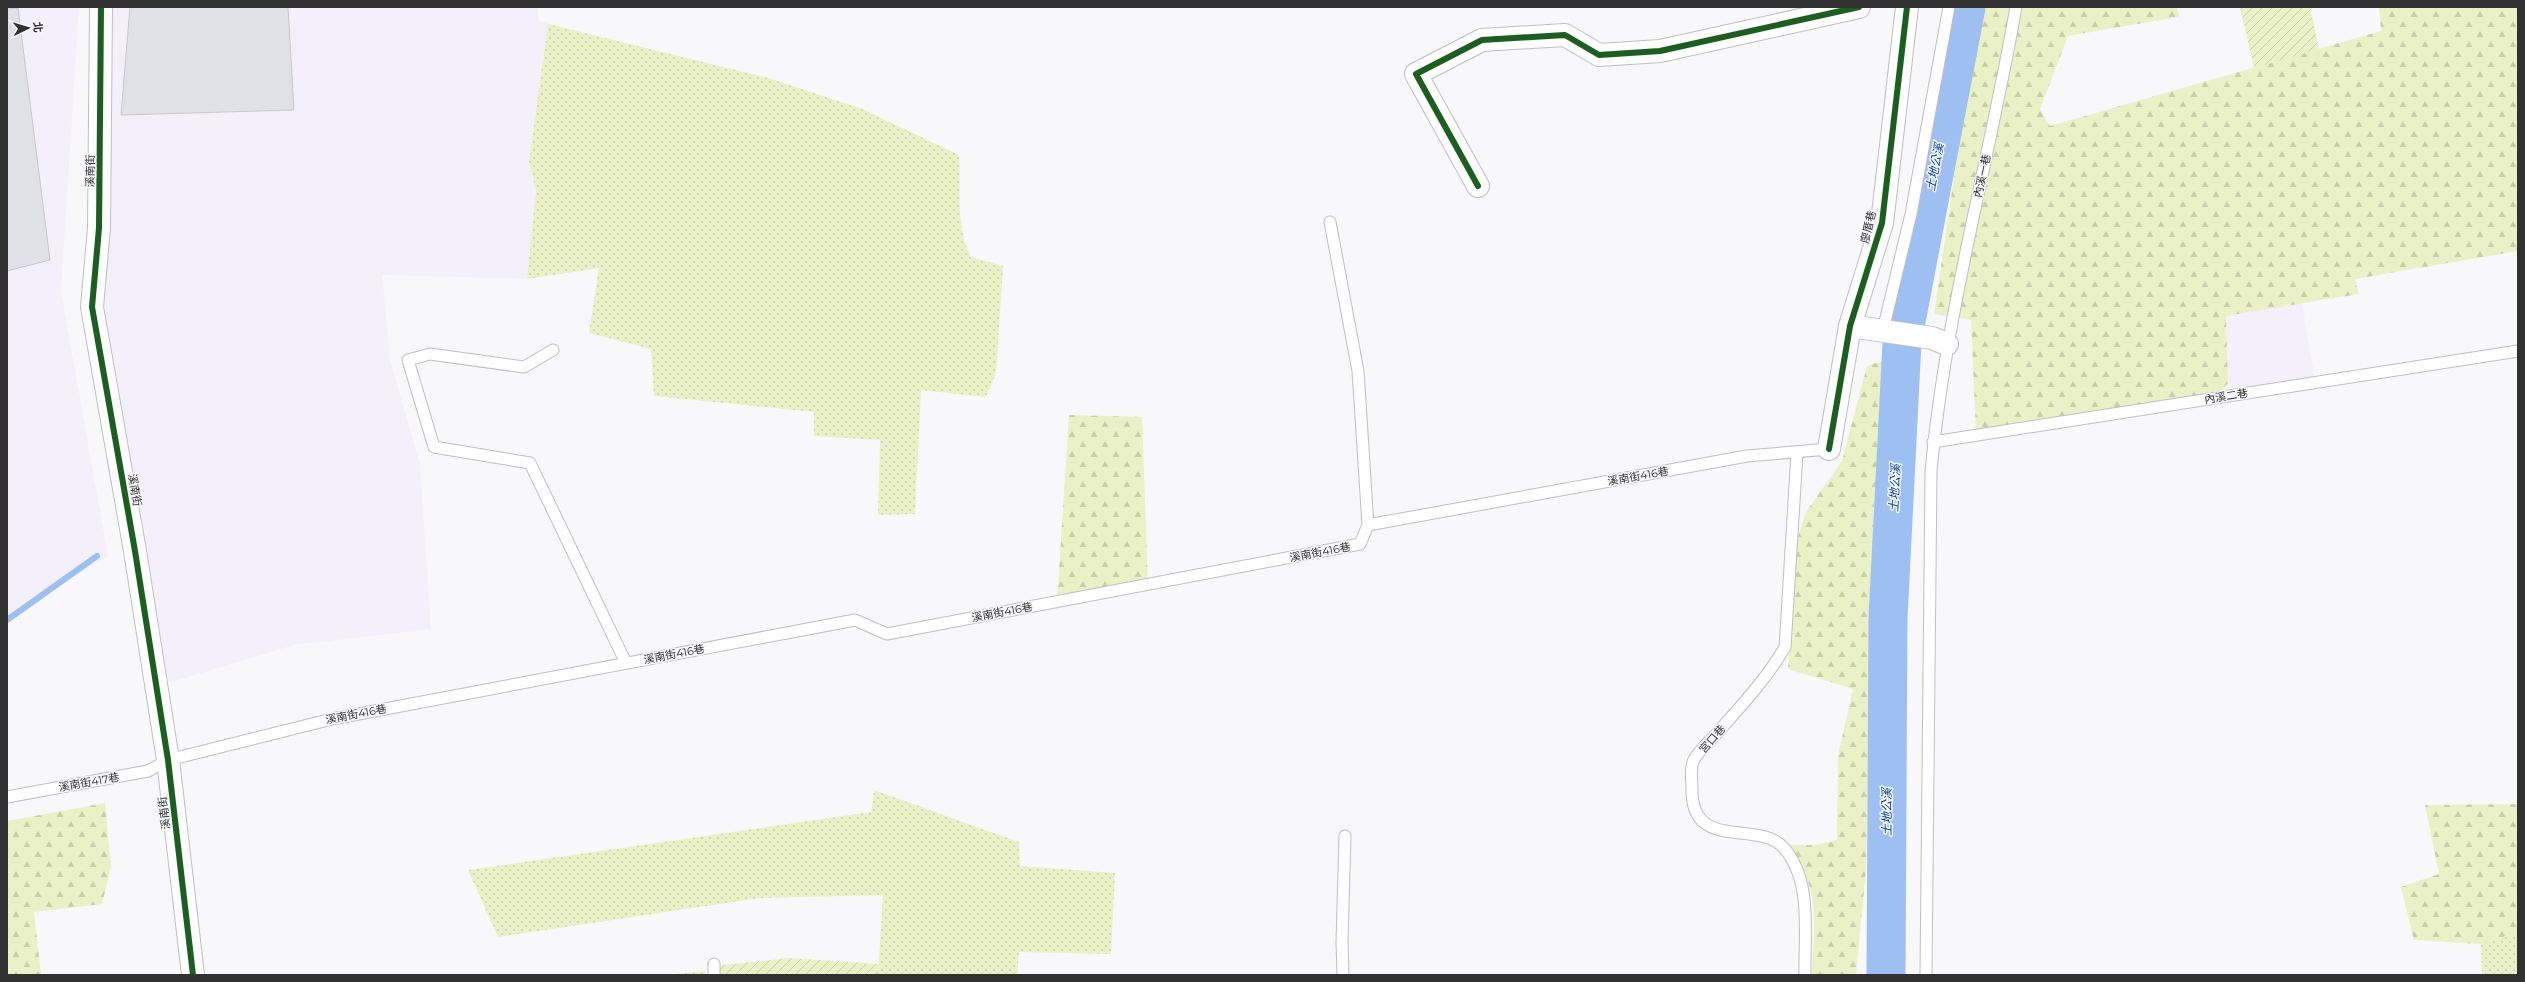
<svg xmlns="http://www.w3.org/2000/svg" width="2525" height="982" viewBox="0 0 2525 982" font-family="Montserrat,'Noto Sans TC',sans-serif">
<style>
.industrial{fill:#f4f0fb}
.grass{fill:url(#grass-dots)}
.forest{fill:url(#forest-firs)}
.garden{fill:url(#garden-furrows)}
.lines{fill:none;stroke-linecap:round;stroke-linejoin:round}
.stream{stroke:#9ebff2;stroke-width:6}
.river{stroke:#9ebff2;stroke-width:39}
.building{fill:#e0e0e7;stroke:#c7c7c9}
.lane-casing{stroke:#bfbfc1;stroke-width:13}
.street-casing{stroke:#bfbfc1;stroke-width:24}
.secondary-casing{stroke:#bfbfc1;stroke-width:24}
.lane{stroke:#fefefe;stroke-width:11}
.street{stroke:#fefefe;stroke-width:22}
.secondary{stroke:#fefefe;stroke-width:22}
.cycleway-casing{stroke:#f7f7fb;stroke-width:8}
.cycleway{stroke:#1b5e20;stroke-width:6}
.labels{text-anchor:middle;stroke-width:3;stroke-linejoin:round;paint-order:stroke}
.street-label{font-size:11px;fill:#313132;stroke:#f7f7fb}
.water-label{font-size:12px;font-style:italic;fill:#024092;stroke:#f7f7fb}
</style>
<defs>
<pattern id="grass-dots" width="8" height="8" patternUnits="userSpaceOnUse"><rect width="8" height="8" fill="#eaf1c7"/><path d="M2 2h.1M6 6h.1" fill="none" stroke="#c9cfab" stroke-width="1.8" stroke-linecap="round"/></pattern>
<pattern id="forest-firs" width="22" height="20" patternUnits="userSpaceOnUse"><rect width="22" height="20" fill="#eaf1c7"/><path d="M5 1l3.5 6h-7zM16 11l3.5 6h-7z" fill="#c9cfab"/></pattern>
<pattern id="garden-furrows" width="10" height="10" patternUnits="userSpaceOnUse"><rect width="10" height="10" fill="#eaf1c7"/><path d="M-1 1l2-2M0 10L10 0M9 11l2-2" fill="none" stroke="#c9cfab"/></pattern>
</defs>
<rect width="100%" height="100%" fill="#f8f8fa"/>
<path class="industrial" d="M7,7H79L61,291L108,556L7,619Z
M113,7H537L539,20L548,24L529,161L536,190L527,279L382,275L390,360L420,464L431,629L294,645L169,683L103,338Z
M2302,303L2316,386L2245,398L2228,383L2226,316Z"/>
<path class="grass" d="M548,24L768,78L860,108L959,155C961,189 955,226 971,257L1003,266L996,373L986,397L921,390L915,514L878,515L880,440L814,436V412L654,396L651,349L589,333L599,268L527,279L536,190L529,161Z
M874,790L1019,842L1020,866L1115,873L1111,954L1019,952L1017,975H878L883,895L760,898L498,937L468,870L871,812Z
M2518,932V975H2482L2481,944Z
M705,971V975H666L704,971Z"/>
<path class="forest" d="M1979,7H2177L2179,17L2068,36L2040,109L2050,126L2381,31L2379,7H2518V251L2355,279L2359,294L2226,316L2228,383L2212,401L1976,432L1971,320L1934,314Z
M1888,359L1874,500L1866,870L1856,975H1812C1813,922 1824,886 1784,845H1815L1837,840L1838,755L1853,689L1788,669L1797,539L1806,512L1842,461L1867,366Z
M1069,415L1142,417L1148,586L1057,602Z
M105,803L111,866L102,904L34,912L41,975H7V821Z
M2518,804V932L2481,944L2414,940L2401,887L2439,874L2425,805Z"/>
<path class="garden" d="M2240,7H2310L2319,49L2254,68Z
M789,958L879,964L878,975H714V966Z"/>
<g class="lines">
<path class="stream" d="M7,620L97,556"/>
<path class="river" d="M1886,975L1888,618L1902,342L1966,7"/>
</g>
<path class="building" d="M130,7H288L294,110L121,115Z
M18,8L50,260L7,271V9Z"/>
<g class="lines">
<defs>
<path id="lane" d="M1330,222L1358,371L1368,525
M1883,330L1911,214L1949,7
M553,350L524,367L430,354L408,360L434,447L530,463L626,663
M1933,442L2518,351
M1797,453L1785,647C1767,678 1742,705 1718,732C1712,739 1695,754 1693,762C1690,769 1692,782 1692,789C1691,852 1758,820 1783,847C1813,880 1804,934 1805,975
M7,797L148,771L168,760L332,719L855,620L887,634L1360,544L1368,525L1747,456L1829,449
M714,964V975
M1343,975L1342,942L1345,836
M1926,975L1931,472C1945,315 1989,162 2016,7"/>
<path id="street" d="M1478,186L1416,74L1482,40L1565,35L1599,55L1660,51L1859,7
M1850,326L1932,338L1947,344
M1829,449L1850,326L1882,223L1907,7"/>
<path id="secondary" d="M101,7L99,228L92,307L135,551L168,760L193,975"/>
</defs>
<use href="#lane" class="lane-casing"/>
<use href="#street" class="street-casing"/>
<use href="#secondary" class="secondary-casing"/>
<use href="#lane" class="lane"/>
<use href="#street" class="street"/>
<use href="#secondary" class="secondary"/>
<defs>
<path id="cycleway" d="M101,7L99,228L92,307L135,551L168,760L193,975
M1478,186L1416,74L1482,40L1565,35L1599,55L1660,51L1859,7
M1829,449L1850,326L1882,223L1907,7"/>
</defs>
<use href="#cycleway" class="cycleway-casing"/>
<use href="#cycleway" class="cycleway"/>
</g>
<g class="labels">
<g class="street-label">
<text transform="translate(90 171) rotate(-89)" y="4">溪南街</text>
<text transform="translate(1982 176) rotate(-78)" y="4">內溪一巷</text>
<text transform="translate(1868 227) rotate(-77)" y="4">廖厝巷</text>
<text transform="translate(2226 396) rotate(-9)" y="4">內溪二巷</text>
<text transform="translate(1638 476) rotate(-10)" y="4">溪南街416巷</text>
<text transform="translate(135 490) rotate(80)" y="4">溪南街</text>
<text transform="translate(1320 552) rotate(-11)" y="4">溪南街416巷</text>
<text transform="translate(1002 612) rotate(-11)" y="4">溪南街416巷</text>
<text transform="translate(674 654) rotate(-11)" y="4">溪南街416巷</text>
<text transform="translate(356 714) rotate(-11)" y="4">溪南街416巷</text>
<text transform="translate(1712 739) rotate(-49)" y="4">宮口巷</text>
<text transform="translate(89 782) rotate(-10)" y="4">溪南街417巷</text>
<text transform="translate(164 813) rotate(-97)" y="4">溪南街</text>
</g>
<g class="water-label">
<text transform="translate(1935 167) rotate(-79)" y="4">土地公溪</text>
<text transform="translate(1895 488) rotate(-87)" y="4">土地公溪</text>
<text transform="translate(1887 812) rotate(-90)" y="4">土地公溪</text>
</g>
</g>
<rect width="2525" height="982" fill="none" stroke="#313132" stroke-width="16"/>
<g transform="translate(28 28) rotate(85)" stroke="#f7f7fb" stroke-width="3" paint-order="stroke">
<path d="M0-3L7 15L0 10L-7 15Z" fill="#313132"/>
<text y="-6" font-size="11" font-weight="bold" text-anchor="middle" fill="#313132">北</text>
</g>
</svg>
